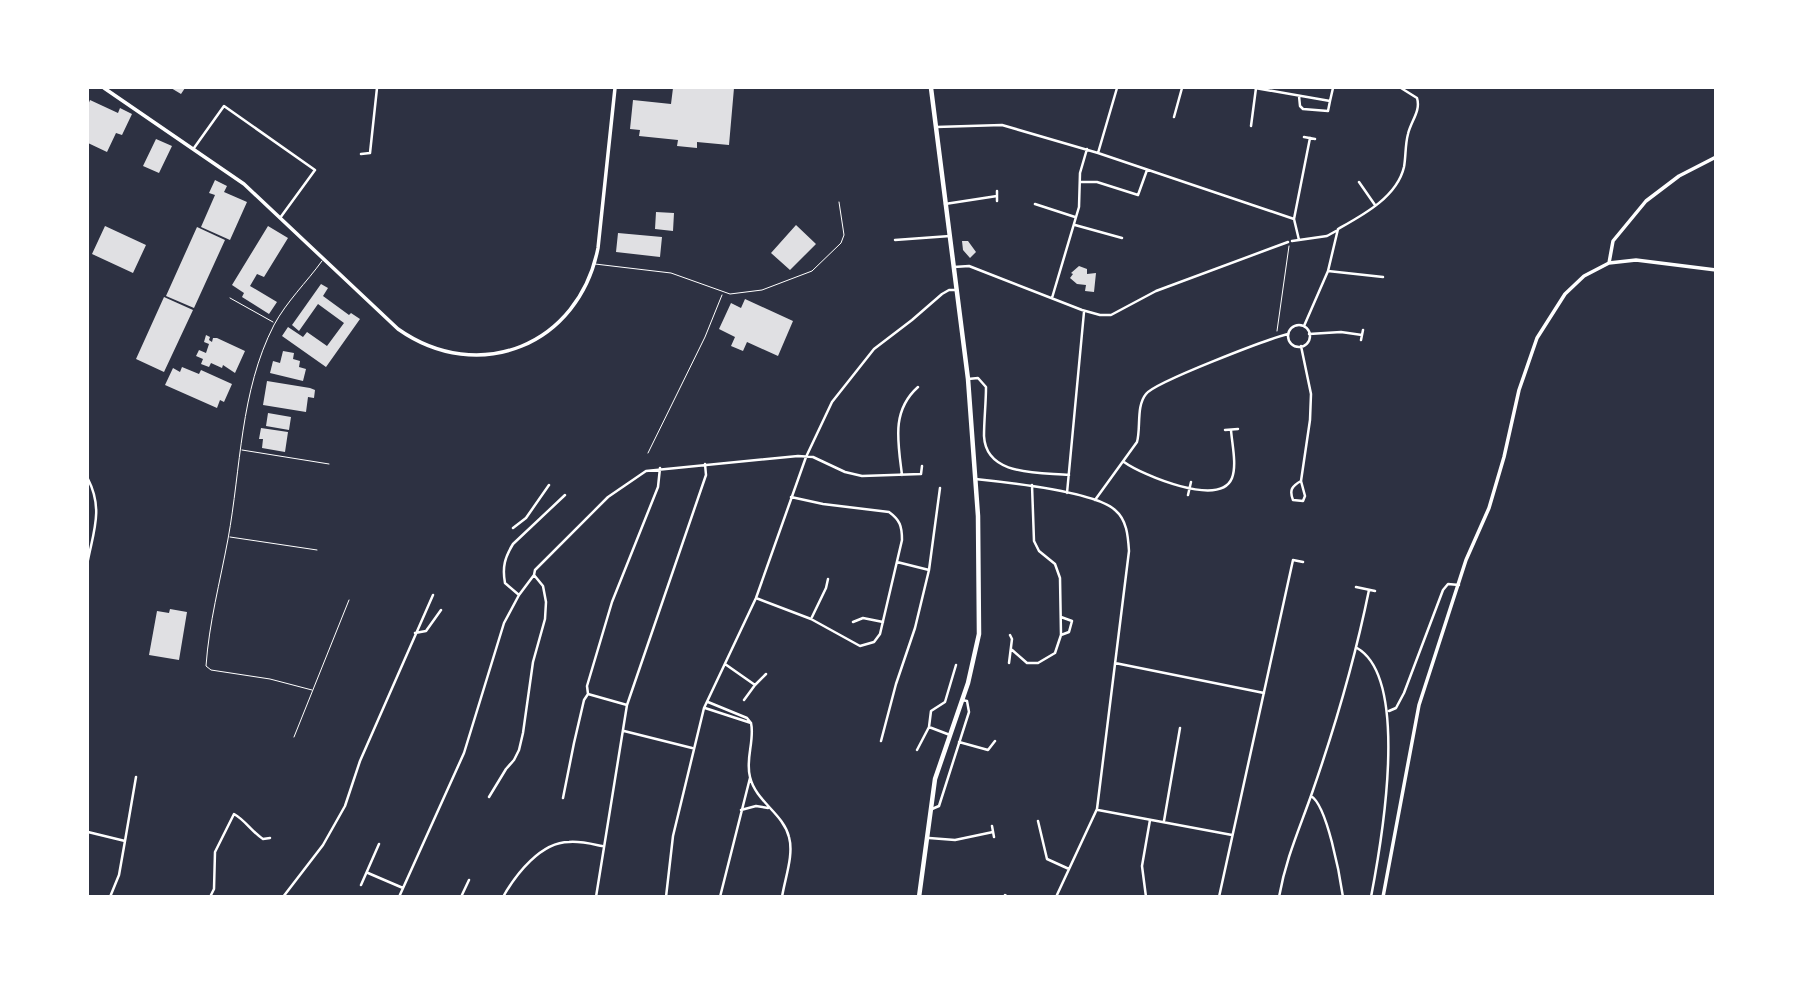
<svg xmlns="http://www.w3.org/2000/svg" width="1803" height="984" viewBox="0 0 1803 984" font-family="'Times New Roman',serif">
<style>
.building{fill:#e0e0e3}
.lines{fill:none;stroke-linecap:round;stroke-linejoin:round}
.path{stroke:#fff;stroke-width:1}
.service{stroke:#fff;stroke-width:1}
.minor{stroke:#fff;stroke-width:2.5}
.tertiary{stroke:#fff;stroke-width:3.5}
.trunk{stroke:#fff;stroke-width:4.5}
</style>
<rect width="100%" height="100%" fill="#2d3142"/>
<path class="building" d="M171,88H185L181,94Z
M673,88H734L729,145L697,142V148L677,146L678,140L639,136L640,130L630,129L633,100L671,104Z
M90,100L118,113L120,108L132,114L122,135L116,133L107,152L88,143V105Z
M156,139L172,146L159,173L143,166Z
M215,180L227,186L224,192L247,202L230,240L201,227L215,195L209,193Z
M656,212L674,213L673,231L655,229Z
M796,225L816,244L790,270L771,253Z
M105,226L146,245L133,273L92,254Z
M268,226L288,238L264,277L257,274L250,286L277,302L269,314L242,297L244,293L232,285Z
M197,227L225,240L194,308L166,296Z
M618,233L662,237L660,257L616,252Z
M962,241H968L976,252L970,258L963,250Z
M1079,266L1087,269V274L1096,273L1094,292L1085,291L1086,285L1077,284L1070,278L1073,274L1071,273Z
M321,284L328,288L323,296L349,315L351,313L360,319L326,367L282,336L288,327L303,337L307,332L327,346L344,323L318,304L299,331L292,325Z
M164,297L193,310L164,372L136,359Z
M745,299L793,321L778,356L747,342L743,351L731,346L735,337L719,329L731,303L741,308Z
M206,335L210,337L209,340L212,342L213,338H217L245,351L235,373L223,365L222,368L211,363L209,367L201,364L203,359L196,356L199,350L206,353L209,344L204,342Z
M283,351L294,353L293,359L300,361L299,367L306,369L303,381L270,373L273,361L280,363Z
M182,367L199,374L201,370L232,384L224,402L220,400L217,408L165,385L173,368L180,372Z
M267,381L310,388L315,390L314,398L308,397L306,412L263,405Z
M268,413L291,417L289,430L266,426Z
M261,428L288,432L285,452L262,448L263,439H259Z
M170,609L187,612L179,660L149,655L157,611L169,613Z"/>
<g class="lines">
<path class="path" d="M1277,331L1289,246"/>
<path class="service" d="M595,264L671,273L730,294L762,290L812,271L841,243L844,235L839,202
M230,298L273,322
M242,450L329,464
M648,453L705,337L722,295
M230,537L317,550
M312,690L270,679L211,670L206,666C209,623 220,582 228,539C241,468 240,391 274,325C287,301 306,283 322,261
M294,737L349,600"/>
<path class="minor" d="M1255,88L1330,101L1328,111L1303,109L1300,106L1299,96
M1330,101L1333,88
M1174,117L1182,88
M1251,126L1256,88
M936,127L1002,125L1098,153L1294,219
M1304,137L1315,139
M194,148L224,106L315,170L280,218
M1098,153L1117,88
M361,154L370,153L377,88
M1080,182H1097L1138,195L1147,170
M1359,182L1375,205
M997,201V191
M945,204L997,196
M1035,204L1075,217
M1075,225L1122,238
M895,240L950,236
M1299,240L1294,219L1310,138
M1292,241L1327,236L1336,231
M954,267L969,266L1082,310L1100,315H1111L1156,291L1288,242
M1328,271L1383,277
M1052,298L1079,207L1080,173L1087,149
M1288 336a11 11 0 1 1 22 0a11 11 0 1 1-22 0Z
M1304,326L1328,271L1338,229C1363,215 1397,197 1404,167C1406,156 1405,145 1408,134C1411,121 1421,111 1417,98L1401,88
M1309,334L1341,332L1362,335
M1361,340L1363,330
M968,379L978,378L986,387C986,403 984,420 984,436C986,477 1040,472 1069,475
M1225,430L1238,429
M1124,462C1142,475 1220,508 1232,478C1237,465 1232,444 1231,430
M902,475C898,442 891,411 918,387
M88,479C103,508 94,530 88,560
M976,479C1005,482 1095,491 1115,510C1127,520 1128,536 1129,551L1097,809L1056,897
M1301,481C1292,486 1289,490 1293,500L1303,501L1305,496L1301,481L1310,420L1311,394L1301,346
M1032,485L1034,541L1039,551L1055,564L1060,578L1061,635L1069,632L1072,621L1061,617
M1067,493L1084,312
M1188,495L1191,482
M1095,500L1137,442C1141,428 1136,406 1146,394C1155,382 1268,339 1288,334
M513,528L526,518L549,485
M897,562L929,570L940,488
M1356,587L1375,591
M519,595L505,583C502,567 505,557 513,544L565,495
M756,598L811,619L860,646L874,642L880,634L902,540C902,526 900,520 889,512L823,504L791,497
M812,617L826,588L828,579
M853,622L863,618L883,622
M415,633L426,631L441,610
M1357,648C1411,679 1381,845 1371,897
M1011,649L1027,663H1038L1055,653L1061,635
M1009,663L1012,639L1010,635
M1115,663L1264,693
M725,664L755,685L766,674
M588,694L627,705
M744,700L755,685
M708,702L747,718L751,723
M705,708L751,723
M1389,711L1396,708L1404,693L1443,590L1448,584L1459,585
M751,723C755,740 745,759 750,777C756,802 783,813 789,837C794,855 785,878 782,897
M624,731L692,748
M950,735L929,727L931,711L945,702L956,665
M881,741L896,684L915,628L929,570
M959,742L988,750L995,741
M917,750L929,727
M1311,796C1327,805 1340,876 1343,897
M489,797L506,769L514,760L519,750L523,733L533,662L545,619L546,602L543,586L534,575
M563,798L574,743L584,700L588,694L587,686L612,602L658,487L660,468
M932,809L939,806L969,712L967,701L962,700
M741,810L756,806L768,808
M1098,810L1232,835
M1038,821L1047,859L1069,869
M1164,821L1180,728
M992,826L994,837
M88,832L125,841L119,875L110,897
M929,838L955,840L993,832
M125,841L136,777
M368,873L403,888
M361,885L379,844
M1005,895L1008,897
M210,897L214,889L215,852L234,814C245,820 252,832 263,839L270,838
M283,897L323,845L345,806L360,761L433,595
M399,897L464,753L504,623L519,595L534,575L535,570L608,497L646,471L798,456L813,457L845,472L862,476L921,474L922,466
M461,897L469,880
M503,897C516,874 541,842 569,842C580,841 592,844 602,846
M596,897L627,705L706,475L705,464
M666,897L673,836L704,708L756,598L806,457L832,402L874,349L912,320L942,294L949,290H957
M720,897L750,778
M1146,897L1142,866L1150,820
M1219,897L1293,560L1303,562
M1279,897C1286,858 1299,830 1312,793C1335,727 1355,659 1369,590"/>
<path class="tertiary" d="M104,88L244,184L398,329C479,386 579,345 598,248L615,88
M1609,263L1613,241L1646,201L1679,176L1716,157
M1383,897L1419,705L1466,560L1489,508L1504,457L1519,390L1537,338L1565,294L1584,276L1609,263L1636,260L1716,270"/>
<path class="trunk" d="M919,897L935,779L968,683L979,634L978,516L968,379L931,88"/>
</g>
<rect width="1803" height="984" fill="none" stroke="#ffffff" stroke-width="178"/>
</svg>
